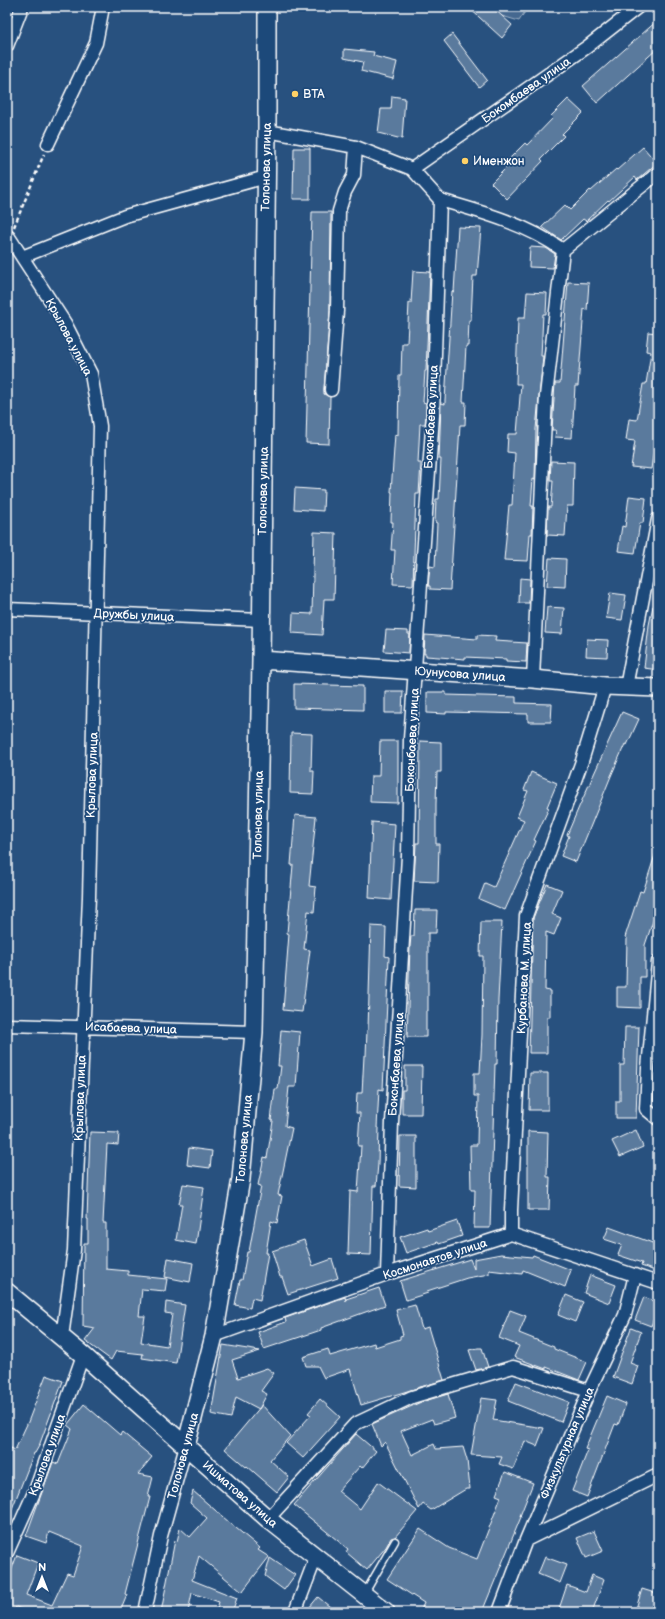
<svg xmlns="http://www.w3.org/2000/svg" width="665" height="1619" viewBox="0 0 665 1619" font-family="'Balsamiq Sans',sans-serif">
<style>
.green{fill:#446890;stroke:#a2b4c8}
.building{fill:#5a7a9d;stroke:#fff}
.lines{fill:none;stroke-linecap:round;stroke-linejoin:round}
.lane-casing{stroke:#fff;stroke-width:9}
.street-casing{stroke:#fff;stroke-width:15}
.secondary-casing{stroke:#fff;stroke-width:20}
.path{stroke:#fff;stroke-width:2.5;stroke-dasharray:4 3;stroke-linecap:butt}
.lane{stroke:#1f4a7a;stroke-width:6}
.street{stroke:#1f4a7a;stroke-width:12}
.secondary{stroke:#1f4a7a;stroke-width:17}
.poi-dot{fill:#ffd166;stroke:#1f4a7a;stroke-width:1.5}
.labels{text-anchor:middle;stroke-width:3.5;stroke-linejoin:round;paint-order:stroke}
.street-label{font-size:12px;fill:#fff;stroke:#1f4a7a}
.poi-label{font-size:12px;fill:#fff;stroke:#1f4a7a;text-anchor:start}
</style>
<rect width="100%" height="100%" fill="#28517f"/>
<filter id="ink" filterUnits="userSpaceOnUse"><feTurbulence type="fractalNoise" baseFrequency=".025" numOctaves="2"/><feDisplacementMap in="SourceGraphic" scale="8" xChannelSelector="R" yChannelSelector="G"/><feConvolveMatrix kernelMatrix="1 2 1 2 8 2 1 2 1" color-interpolation-filters="sRGB"/></filter>
<g filter="url(#ink)">
<path class="green" d="M485,7H528L519,21L502,16Z"/>
<path class="building" d="M468,7H492L512,25L502,38Z
M658,20V48L597,103L583,86Z
M452,34L487,80L479,87L444,41Z
M344,49L374,52L373,56L397,62L393,79L361,71L363,62L344,58Z
M392,96L405,98L402,139L378,133L381,109H391Z
M568,99L583,113L562,134L564,136L541,159L543,161L507,199L491,183L508,166L505,163L525,143L527,145L553,118L551,116Z
M643,147L657,163L637,180L635,177L609,201L608,200L586,221L583,219L561,240L542,227L565,205L570,210L590,190L591,191L616,169L617,170Z
M294,148H310V199H293Z
M312,212H331L330,311L324,389V394L330,397L329,444L306,443Z
M458,227L481,228L477,276H473L471,320H469L468,346H466L463,402H466L465,425H460L450,590L430,589V586H428L430,566L435,567L437,523L435,522L436,499H439L441,459H439L441,403L445,404V400L452,291L454,292Z
M530,247L546,248L555,254L553,268L529,267Z
M413,271L430,272L426,371H425L423,402L426,403V415L425,424H420L418,463H421L419,494H416L413,585L393,584L395,550H391L393,522H391L392,492H391L395,434L398,435L399,375H401L402,343H407L409,303H411Z
M568,282L589,283L587,310L584,309L578,386H575L572,438L555,437L556,430H552L555,383H560Z
M527,292L547,293L546,314H543L541,356H543L536,429L535,480L533,479L531,506H533L532,534H530L528,561L504,560L509,505H512L515,453L507,452L508,434H517L521,384H516L518,318H525Z
M648,332L658,333V423L651,469L631,467L635,441L626,440L629,419L637,420L643,384H646L651,352L646,351Z
M551,461L574,462L573,506H567L565,536L547,535L548,507H551L553,481H550Z
M295,488L324,490L323,511L294,509Z
M629,496L646,498L643,523H640L635,553L618,551L622,526L625,527Z
M314,532L336,533L334,599H324L322,635L292,633L293,613L312,614Z
M549,558L566,559L565,587L547,586Z
M520,578L530,579L529,603H519Z
M610,593L626,595L622,620L606,618Z
M653,606H658V670L644,668L649,625Z
M547,607L564,608L562,634L545,633Z
M386,630L408,631V634H410L409,653L384,651Z
M425,635L477,639V635L496,636L495,641L527,643L526,662L506,661V659L465,657V659L426,656V654H424Z
M587,639L608,640L607,657L586,656Z
M294,684L363,686V710L294,708Z
M385,691H403L402,713H385Z
M427,692H446V695L516,697V703L552,704L551,722H528V714L446,712V714L427,713Z
M622,712L639,719L627,745L625,744L611,776L576,862L561,856L569,836L567,835L579,807Z
M291,733L312,734L311,771H314L313,794L290,793Z
M380,741H398V803L370,802L371,776H379Z
M420,741L441,742V772H437L436,804V844H439L438,882L414,881L416,843H419Z
M531,772L557,783L547,807L549,808L534,840L536,841L505,910L479,899L485,883L494,887L524,820L517,817L528,791L524,790Z
M295,815L316,817L309,886L316,887L314,912L308,911L304,949L310,950L302,1012L283,1010L289,934L287,933L293,865H291Z
M372,822L395,824L391,900L369,898Z
M656,852L658,853V906L645,945V977H640V1008L617,1007V987H626L627,938L625,937L640,891L643,892Z
M547,884L562,890L552,914L561,918L554,935L546,932L545,990L550,991V1017H547V1053H529L533,918Z
M415,910H437L436,933H428V1011H426V1037H407L410,946L411,936H414Z
M481,922H502L498,1000L497,1064H495L490,1228H474L475,1190H471L470,1145H477L478,1096H474V1073H480L482,1035L483,956H480Z
M371,926L386,927L385,956L389,957L383,1090L379,1089L377,1128H379L378,1164L376,1186H373L371,1255L348,1254L350,1191L358,1192L361,1146H358L360,1113H356L357,1093H362L364,1056H366L367,1030H368Z
M625,1027H639L636,1118H616V1101H620V1065H624Z
M281,1030L300,1032L296,1087H289L285,1126L292,1128L278,1195L282,1196L277,1223L271,1221L266,1253H268L260,1300L252,1298L250,1308L235,1305L240,1280H242L247,1252H249L261,1186L258,1185L264,1157L267,1158L273,1121L271,1120L275,1089H278L281,1066H278Z
M405,1066H422L421,1114H402V1090H405Z
M530,1073H548V1110H529Z
M636,1130L643,1147L620,1157L612,1141Z
M528,1131L548,1132L547,1177H550L549,1210H528Z
M90,1132L119,1133L118,1145L107,1144L103,1223H106V1269L128,1271V1275L167,1279L165,1291L142,1289L139,1316H145L141,1342L167,1346L172,1314L165,1313L166,1302L185,1305L176,1363L142,1358L143,1354L116,1351L111,1360L85,1341L95,1328L83,1326L84,1243H88V1219H87Z
M400,1136H416V1187L399,1186Z
M189,1148L212,1151L210,1168L187,1165Z
M183,1184L204,1187L196,1244L176,1240L182,1204H179Z
M457,1221L462,1236L439,1244L438,1242L406,1253L400,1237L427,1228L428,1231Z
M609,1227L658,1245V1272L641,1266L642,1263L618,1255L622,1245L604,1239Z
M304,1240L313,1266L332,1259L338,1278L288,1294L282,1277H280L272,1251Z
M501,1254L532,1257L533,1255L571,1270L565,1287L523,1270L522,1274L489,1270V1274L467,1278L427,1291L428,1293L406,1300L400,1281L470,1259L474,1269V1259Z
M168,1258L193,1263L190,1282L165,1277Z
M590,1275L616,1285L609,1303L584,1293Z
M379,1288L385,1305L321,1328V1330L264,1349L258,1332L286,1322L285,1318L345,1297L346,1301V1299Z
M566,1295L583,1302L575,1322L558,1315Z
M644,1297L658,1303V1308L651,1326L635,1320Z
M415,1305L422,1329L428,1327L444,1380L361,1405L350,1369L324,1378L318,1366H306L303,1357L328,1349L330,1356L374,1343L375,1347L400,1339V1336L403,1335L396,1310Z
M510,1310L526,1316L519,1333L554,1347V1349L587,1362L579,1380L546,1367V1369L514,1357L519,1346L499,1338Z
M631,1328L641,1332L630,1363L638,1366L632,1384L613,1377Z
M223,1345L260,1351L232,1360L238,1378L267,1368L274,1373L261,1391L267,1394L259,1409L236,1397L231,1418L211,1414Z
M478,1348H482L488,1367L476,1370L469,1350Z
M46,1375L63,1381L39,1446L35,1453H34L8,1519H7V1446L15,1450L28,1422Z
M516,1382L569,1402L561,1422L508,1401Z
M448,1394L455,1418L434,1424L432,1419L401,1431L412,1455L434,1444L436,1449L463,1447L467,1460L470,1489H466L431,1510L423,1504L419,1509L385,1442L381,1446L372,1424L421,1402Z
M607,1396L626,1404L618,1425L615,1424L587,1497L572,1491L588,1450L585,1449Z
M481,1398L497,1400L493,1420L544,1428L537,1446L525,1441L513,1469L499,1464L502,1457L471,1455Z
M320,1399L340,1417L303,1458L286,1443L311,1415L308,1413Z
M84,1404L120,1435L122,1432L152,1457L138,1474L153,1477L148,1497H150L125,1594L127,1595L120,1612H84L71,1607L69,1612H30L16,1607L14,1612H7V1582L17,1555L38,1563L26,1595L52,1605L67,1573L73,1575L83,1546L49,1532L46,1543L26,1536L53,1462L58,1464L72,1429L67,1425Z
M262,1405L290,1436L270,1460L289,1477L277,1492L247,1466L246,1467L225,1449Z
M356,1434L376,1451L362,1468L360,1466L338,1491L360,1509L378,1482L417,1511L395,1537L391,1538L386,1547L367,1570L346,1552L348,1549L294,1505Z
M505,1472L533,1483L520,1516L521,1517L482,1612H420L424,1603L387,1579L420,1529L449,1548L477,1559L501,1497L496,1495Z
M193,1491L230,1523L260,1548L258,1550L269,1557L242,1592L199,1556L192,1580L237,1598L232,1612H216L219,1602L192,1593L188,1612H161L175,1540L177,1542L180,1528L190,1537L207,1518L190,1503Z
M594,1531L603,1551L586,1558L577,1538Z
M545,1557L567,1565L560,1583L538,1574Z
M270,1558L295,1575L284,1590L265,1576Z
M592,1575L604,1580L592,1612H568L559,1609L567,1585L586,1592Z
M642,1589L658,1594V1612H635Z
M318,1597L336,1612H316L309,1608Z"/>
<g class="lines">
<defs>
<path id="lane" d="M365,1593L395,1541"/>
<path id="street" d="M656,7L658,8
M7,46L22,7
M267,131L356,147L412,169L440,200L433,415L410,739L408,856L392,1122L387,1274
M48,144L96,43L103,7
M412,169L587,47L638,7
M440,200C482,212 526,224 563,250
M7,236L9,237L65,323L91,374L100,426L89,897L74,1250L62,1337
M22,257L125,216L266,177
M331,390L337,311L339,211L345,192L354,175L356,147
M7,609L262,620
M533,679L546,396L563,250L658,173
M626,687L658,519
M658,962L648,1068L646,1109L658,1119
M7,1025L254,1032
M511,1234V1210L526,916L582,761L605,686
M214,1336L387,1274L511,1234L658,1283
M268,1519L355,1424L412,1397L513,1367L589,1391
M526,1540L658,1475
M7,1553L36,1488L83,1355
M145,1612L161,1536L186,1446
M295,1612L316,1557
M499,1612L526,1540L589,1391L625,1315L635,1275"/>
<path id="secondary" d="M261,660L533,679L605,686L658,688
M7,1292L83,1355L268,1519L386,1612
M186,1446L214,1336L241,1179L254,1032L261,660L267,131V7"/>
</defs>
<use href="#lane" class="lane-casing"/>
<use href="#street" class="street-casing"/>
<use href="#secondary" class="secondary-casing"/>
<path class="path" d="M14,227L44,154"/>
<use href="#lane" class="lane"/>
<use href="#street" class="street"/>
<use href="#secondary" class="secondary"/>
</g>
</g>
<g class="poi-dot">
<circle cx="295" cy="94" r="4"/>
<circle cx="465" cy="161" r="4"/>
</g>
<g class="labels">
<g class="street-label">
<text transform="translate(526 90) rotate(-35)" y="4">Бокомбаева улица</text>
<text transform="translate(266 167) rotate(-89)" y="4">Толонова улица</text>
<text transform="translate(69 337) rotate(62)" y="4">Крылова улица</text>
<text transform="translate(431 417) rotate(-87)" y="4">Боконбаева улица</text>
<text transform="translate(263 491) rotate(-89)" y="4">Толонова улица</text>
<text transform="translate(134 615) rotate(3)" y="4">Дружбы улица</text>
<text transform="translate(460 674) rotate(4)" y="4">Юунусова улица</text>
<text transform="translate(412 740) rotate(-87)" y="4">Боконбаева улица</text>
<text transform="translate(92 775) rotate(-88)" y="4">Крылова улица</text>
<text transform="translate(258 815) rotate(-89)" y="4">Толонова улица</text>
<text transform="translate(524 978) rotate(-87)" y="4">Курбанова М. улица</text>
<text transform="translate(131 1028) rotate(2)" y="4">Исабаева улица</text>
<text transform="translate(396 1064) rotate(-86)" y="4">Боконбаева улица</text>
<text transform="translate(80 1098) rotate(-88)" y="4">Крылова улица</text>
<text transform="translate(244 1139) rotate(-85)" y="4">Толонова улица</text>
<text transform="translate(435 1259) rotate(-18)" y="4">Космонавтов улица</text>
<text transform="translate(567 1443) rotate(-67)" y="4">Физкультурная улица</text>
<text transform="translate(47 1455) rotate(-70)" y="4">Крылова улица</text>
<text transform="translate(183 1456) rotate(-75)" y="4">Толонова улица</text>
<text transform="translate(240 1494) rotate(41)" y="4">Ишматова улица</text>
</g>
<g class="poi-label">
<text x="303" y="98">BTA</text>
<text x="473" y="165">Именжон</text>
</g>
</g>
<rect width="665" height="1619" fill="none" stroke="#1f4a7a" stroke-width="24"/>
<rect x="12" y="12" width="641" height="1595" fill="none" stroke="#fff" stroke-width="1.5" filter="url(#ink)"/>
<g transform="translate(42 1577)" stroke="#1f4a7a" stroke-width="3" paint-order="stroke">
<path d="M0-3L7 15L0 10L-7 15Z" fill="#ffffff"/>
<text y="-6" font-size="11" font-weight="bold" text-anchor="middle" fill="#ffffff">N</text>
</g>
</svg>
